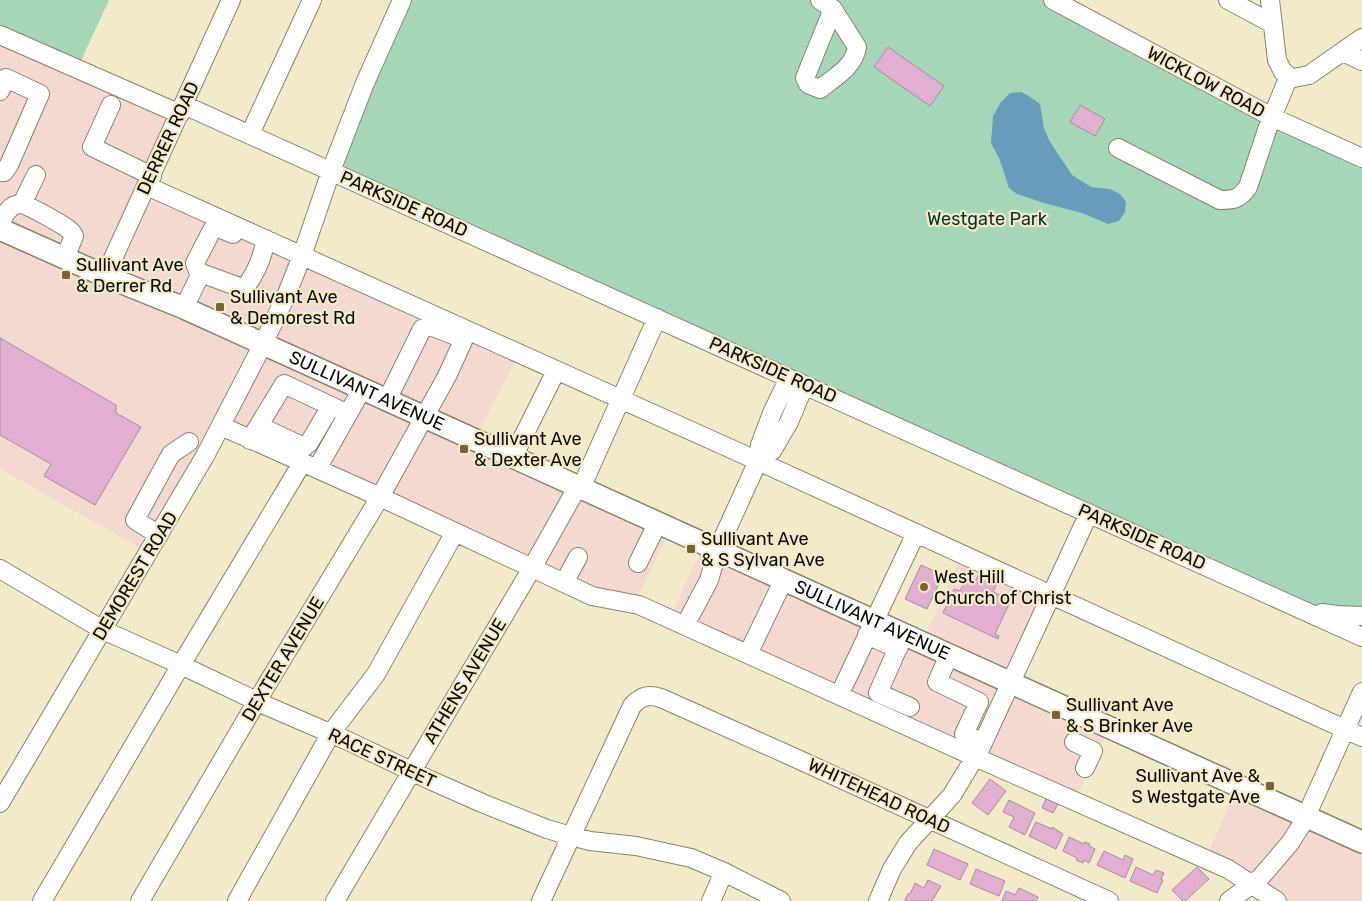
<svg xmlns="http://www.w3.org/2000/svg" width="1362" height="901" viewBox="0 0 1362 901" font-family="Rubik,sans-serif">
<style>
.commercial{fill:#f3d9d2}
.green{fill:#a6d6ba}
.water{fill:#679dba}
.building{fill:#e1afcf;stroke:#a78c9d}
.lines{fill:none;stroke-linecap:round;stroke-linejoin:round}
.minor-casing{stroke:#8b8367;stroke-width:20}
.major-casing{stroke:#8b8367;stroke-width:24}
.minor{stroke:#fff;stroke-width:18}
.major{stroke:#fff;stroke-width:21}
.poi-dot{fill:#7c6334;stroke:#f2eacb;stroke-width:2}
.labels{text-anchor:middle;stroke-width:4.5;stroke-linejoin:round;paint-order:stroke}
.street-label{font-size:18px;fill:#0e0b03;stroke:#f2eacb}
.park-label{font-size:18px;fill:#063420;stroke:#f2eacb}
.poi-label{font-size:18px;fill:#0e0b03;stroke:#f2eacb;text-anchor:start}
</style>
<rect width="100%" height="100%" fill="#f2eacb"/>
<path class="commercial" d="M0,32L184,112L149,186L519,354L477,435L671,527L632,609L223,431L149,553L0,469Z
M705,541L923,640L963,552L1055,594L1015,681L1110,725L1073,805L669,620Z
M1239,783L1362,839V901H1272L1204,862Z"/>
<path class="green" d="M0,0H109L78,67L0,32Z
M410,0H1043L1257,115L1362,164V613L1322,608L1288,597L348,171L343,166L342,160Z"/>
<path class="water" d="M1021,92L1029,96L1040,104L1044,128L1050,142L1072,175L1091,187L1110,189L1120,194L1126,202L1125,212L1119,221L1108,224L1082,213L1044,203L1017,194L1009,188L1000,160L991,143L993,116L1001,102L1010,93Z"/>
<path class="building" d="M888,47L944,86L930,106L874,67Z
M1080,105L1105,119L1095,136L1070,122Z
M0,338L116,405V413L141,427L95,505L44,476L51,464L0,435Z
M921,565L943,575L927,609L905,599Z
M981,570L999,578L993,592L1011,600L995,634L999,636L998,639L943,613L954,589L960,591L966,580L974,584Z
M990,779L1006,791L988,815L972,803Z
M1047,796L1059,802L1053,813L1042,808Z
M1009,800L1035,813L1025,835L1009,827L1014,817L1003,812Z
M1036,822L1052,829V827L1063,834L1056,849L1029,836Z
M1069,837L1084,844L1085,842L1090,844L1089,846L1095,849L1089,863L1084,860L1083,863L1076,860L1077,858L1063,851Z
M934,849L968,864L960,880L927,865Z
M1104,851L1123,860L1125,855L1133,859L1125,878L1097,865Z
M1136,867L1153,875L1156,870L1164,873L1161,879L1163,880L1157,893L1130,881Z
M1197,867L1209,879L1185,901H1183L1172,890Z
M976,869L1005,881L999,896L970,884Z
M928,880L941,886L932,901H908L905,900L908,894H910L915,883L924,888Z
M1019,888L1038,897L1036,901H1002L1006,891L1015,895Z"/>
<g class="lines">
<defs>
<path id="minor" d="M820,0L833,9L857,47C854,67 835,77 820,89L808,84L805,78L833,9
M1053,0L1272,117L1362,158
M1228,0L1273,24
M1270,0L1277,60L1283,72L1289,76L1294,78L1309,75L1362,38
M0,35L180,114
M1343,52L1362,61
M0,91L6,78L40,94L9,165L4,172H0
M111,105L92,147L152,176
M184,105L1362,637
M250,134L312,0
M1118,148L1220,200C1235,200 1239,199 1248,187L1268,127L1289,76
M147,186L758,461L1362,737
M22,204L36,175
M0,225C4,216 9,204 21,204C28,205 64,225 69,230C71,231 73,234 74,236L65,258
M233,234L216,227L213,228L195,263L198,271L201,273L239,287L246,286C256,273 263,255 266,239
M105,276L231,0
M184,308L201,273
M221,426L380,497L592,596L639,605L975,757L1228,869L1277,901
M259,426L304,447L309,443L331,406
M250,440L284,384L348,414
M513,457L556,371
M317,469L362,389
M581,488L657,318
M159,535L135,520L171,454L189,442
M638,563L658,522
M0,569L103,630L181,665L267,706L346,740L430,780L482,803L547,829L571,836L590,841L636,846L691,858L724,872L781,901
M564,583L578,557
M1322,613L1337,615L1362,616
M690,616L709,580L718,549L758,461L760,445L772,413L785,386L799,382L802,391L789,422L772,451L758,461
M904,634L878,693L910,707
M867,635L898,649
M748,654L784,579
M949,655L937,682L979,702L964,734L983,743
M844,685L916,533
M1074,742L1093,751L1085,768
M0,803L205,456L263,344L286,296L302,256L331,171L365,83L402,0
M42,901L181,665L302,463
M140,901L257,701L380,497L447,376L463,341L456,336L428,325L422,329L387,400
M237,901L331,733L376,674L455,532
M335,901L532,568L578,486
M541,901L632,706C641,696 648,694 661,698L793,757L1109,901
M711,901L724,872
M878,901L892,869L908,843L952,795L981,747L1089,513
M1229,901L1260,878L1290,843L1304,821L1362,692"/>
<g id="major">
<path id="s1" d="M0,229L105,276L184,308L1362,842"/>
</g>
</defs>
<use href="#minor" class="minor-casing"/>
<use href="#major" class="major-casing"/>
<use href="#minor" class="minor"/>
<use href="#major" class="major"/>
</g>
<g class="poi-dot">
<rect x="61" y="270" width="10" height="10" rx="2.5"/>
<rect x="215" y="302" width="10" height="10" rx="2.5"/>
<rect x="459" y="444" width="10" height="10" rx="2.5"/>
<rect x="686" y="544" width="10" height="10" rx="2.5"/>
<circle cx="924" cy="587" r="5"/>
<rect x="1051" y="710" width="10" height="10" rx="2.5"/>
<rect x="1265" y="781" width="10" height="10" rx="2.5"/>
</g>
<g class="labels">
<g class="street-label">
<text transform="translate(1206 82) rotate(28)" y="6">WICKLOW ROAD</text>
<text transform="translate(168 138) rotate(-65)" y="6">DERRER ROAD</text>
<text transform="translate(404 204) rotate(24)" y="6">PARKSIDE ROAD</text>
<text transform="translate(773 370) rotate(24)" y="6">PARKSIDE ROAD</text>
<text dy="6" stroke="none"><textPath href="#s1" startOffset="401">SULLIVANT AVENUE</textPath></text>
<text transform="translate(1142 537) rotate(24)" y="6">PARKSIDE ROAD</text>
<text transform="translate(135 576) rotate(-59)" y="6">DEMOREST ROAD</text>
<text dy="6" stroke="none"><textPath href="#s1" startOffset="956">SULLIVANT AVENUE</textPath></text>
<text transform="translate(283 659) rotate(-59)" y="6">DEXTER AVENUE</text>
<text transform="translate(465 681) rotate(-59)" y="6">ATHENS AVENUE</text>
<text transform="translate(382 758) rotate(25)" y="6">RACE STREET</text>
<text transform="translate(879 796) rotate(25)" y="6">WHITEHEAD ROAD</text>
</g>
<g class="park-label">
<text x="987" y="225">Westgate Park</text>
</g>
<g class="poi-label">
<text x="76" y="271">Sullivant Ave<tspan x="76" dy="21">&amp; Derrer Rd</tspan></text>
<text x="230" y="303">Sullivant Ave<tspan x="230" dy="21">&amp; Demorest Rd</tspan></text>
<text x="474" y="445">Sullivant Ave<tspan x="474" dy="21">&amp; Dexter Ave</tspan></text>
<text x="701" y="545">Sullivant Ave<tspan x="701" dy="21">&amp; S Sylvan Ave</tspan></text>
<text x="934" y="583">West Hill<tspan x="934" dy="21">Church of Christ</tspan></text>
<text x="1066" y="711">Sullivant Ave<tspan x="1066" dy="21">&amp; S Brinker Ave</tspan></text>
<text x="1260" y="782" text-anchor="end">Sullivant Ave &amp;<tspan x="1260" dy="21">S Westgate Ave</tspan></text>
</g>
</g>
</svg>
